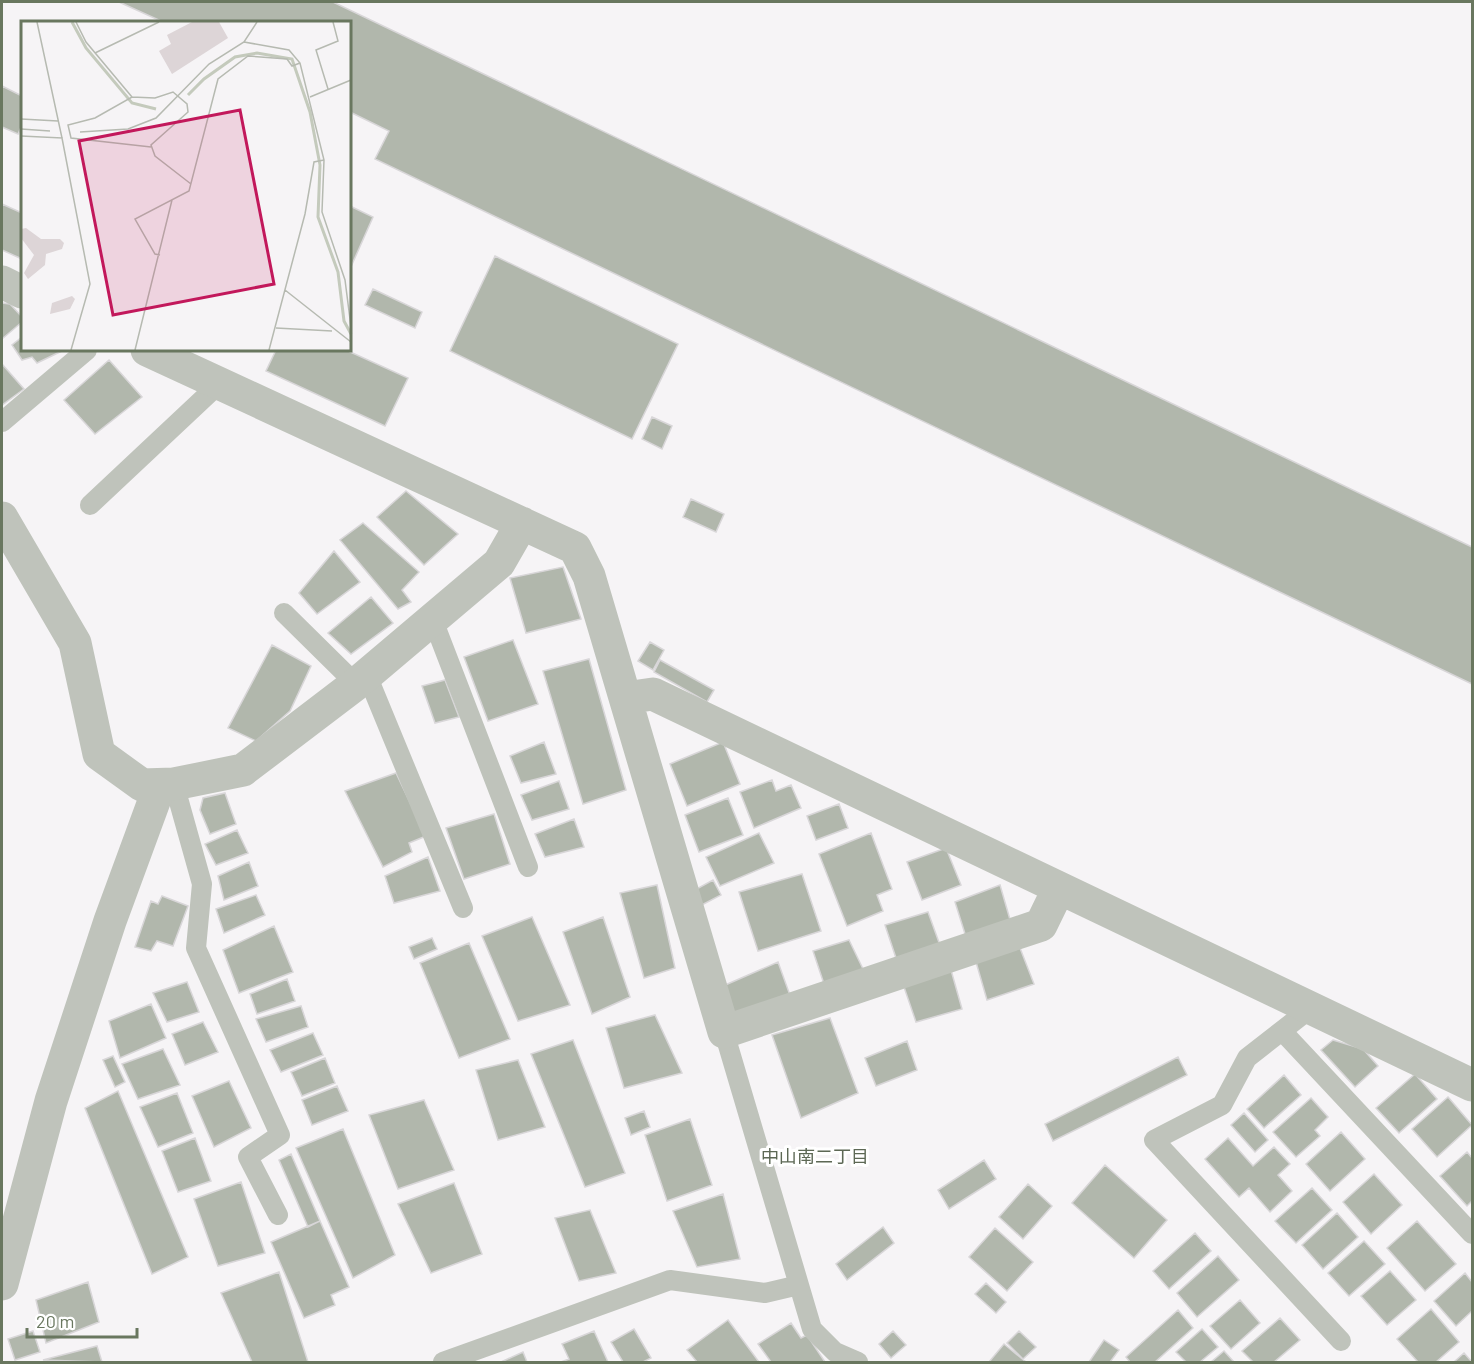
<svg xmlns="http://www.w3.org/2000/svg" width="1474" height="1364" viewBox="0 0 1474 1364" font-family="Barlow,'Noto Sans JP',sans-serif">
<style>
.building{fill:#b1b7ac;stroke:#d8d6d8;stroke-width:1.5}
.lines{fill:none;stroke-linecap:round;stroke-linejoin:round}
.lane{stroke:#bfc3bb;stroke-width:20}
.street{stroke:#bfc3bb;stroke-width:33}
.labels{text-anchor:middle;stroke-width:6;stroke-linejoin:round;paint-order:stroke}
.neighbourhood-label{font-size:18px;fill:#5d6855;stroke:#fff}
.inset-river{fill:none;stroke:#c4cabc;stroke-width:3}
.inset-road{fill:none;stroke:#b6bab1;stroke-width:1.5}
.view{fill:#c2185b;fill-opacity:0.15;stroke:#c2185b;stroke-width:3}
.inset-edge{fill:none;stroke:#69775f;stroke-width:3}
</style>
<rect width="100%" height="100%" fill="#f6f4f6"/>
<path class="building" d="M119,2H333L1472,547V684L375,159L389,131L350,112V22H163Z
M2,86L22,96V125L18,134L2,127Z
M2,204L22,213V259L2,250Z
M350,206L373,217L350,269Z
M495,256L678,344L632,439L450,351Z
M373,289L422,312L415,328L365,305Z
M2,303L10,304L22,317V322L2,339Z
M22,337V350H64L37,363L32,357L22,360L12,345Z
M276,350H346L408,378L385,426L266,371Z
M109,360L142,397L95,434L64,400Z
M2,364L24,389L2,405Z
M652,417L672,426L662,449L642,439Z
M406,491L458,534L424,565L377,517Z
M691,499L724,514L716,532L683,517Z
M363,523L419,572L402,590L411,602L398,609L340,540Z
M334,551L360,582L317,614L299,593Z
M563,567L581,619L526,633L510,578Z
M371,597L393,623L351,654L328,633Z
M513,640L538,704L488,721L464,657Z
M650,642L664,650L653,670L638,661Z
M272,645L311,666L290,711L256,741L228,728Z
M589,659L626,790L583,804L543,671Z
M660,660L714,690L707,702L654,672Z
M445,680L459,717L435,723L422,686Z
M544,742L556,774L521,783L510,756Z
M723,742L740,784L687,806L670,764Z
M396,773L426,836L409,843L412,852L383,867L345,791Z
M772,780L776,791L791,785L801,808L754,828L740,792Z
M559,781L569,809L532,820L521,795Z
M225,793L236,824L210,834L200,810L203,798Z
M728,798L743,835L699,852L685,815Z
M839,804L848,828L816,840L807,816Z
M494,814L510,864L464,879L446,828Z
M574,819L584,847L545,857L535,834Z
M237,830L248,853L216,865L205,844Z
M759,833L774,863L720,886L706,857Z
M871,833L892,889L877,895L883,911L847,926L819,854Z
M946,848L961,885L922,900L907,862Z
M428,857L440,891L394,903L385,876Z
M249,862L258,886L224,900L218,876Z
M802,874L821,931L758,951L739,892Z
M713,880L721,895L698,907L691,892Z
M657,885L675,968L644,978L620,893Z
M1000,885L1011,923L966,937L955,902Z
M256,895L265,915L224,933L216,909Z
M162,896L188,906L173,946L157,941L151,951L135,947L151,901L158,904Z
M928,912L941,948L896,958L885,925Z
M532,917L570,1005L518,1021L482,936Z
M603,917L630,997L592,1014L563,932Z
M274,926L293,972L239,993L223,950Z
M432,938L437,949L414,959L409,947Z
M849,940L865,973L825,987L813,951Z
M469,943L510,1039L459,1058L420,963Z
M1020,948L1034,984L987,1000L976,962Z
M778,962L791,998L738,1023L723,986Z
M951,970L962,1009L916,1022L904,987Z
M287,979L295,1001L257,1014L250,994Z
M187,982L199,1012L167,1022L153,993Z
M151,1004L166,1038L120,1058L109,1021Z
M301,1006L308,1027L266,1042L256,1019Z
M655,1015L682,1073L624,1088L606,1028Z
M830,1018L858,1093L801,1118L772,1035Z
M203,1022L218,1052L185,1065L172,1034Z
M313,1033L323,1055L281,1072L270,1050Z
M573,1040L625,1173L585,1187L531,1054Z
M1333,1040L1363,1049L1378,1066L1355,1087L1321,1050Z
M907,1041L917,1070L876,1086L865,1058Z
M163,1049L180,1085L138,1099L122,1064Z
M113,1056L125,1082L115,1087L103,1060Z
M1178,1057L1187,1075L1053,1141L1045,1124Z
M325,1058L335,1083L302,1096L291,1072Z
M518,1060L545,1127L498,1140L476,1070Z
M1415,1074L1437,1099L1399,1133L1376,1108Z
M1284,1075L1301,1095L1264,1128L1247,1109Z
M229,1081L251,1128L214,1147L192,1096Z
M337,1086L348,1111L312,1125L302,1100Z
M118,1091L188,1257L152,1274L85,1108Z
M177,1093L193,1133L158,1147L140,1107Z
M1448,1097L1472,1125L1437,1157L1412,1129Z
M1311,1098L1328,1117L1315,1130L1320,1136L1296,1157L1273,1132Z
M424,1100L454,1170L398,1189L369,1115Z
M644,1111L650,1127L631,1135L625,1118Z
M1244,1113L1268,1140L1255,1152L1231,1125Z
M690,1119L712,1185L667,1201L645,1135Z
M343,1129L395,1255L353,1278L296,1148Z
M1341,1132L1365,1159L1330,1191L1306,1164Z
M195,1138L211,1181L178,1192L162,1151Z
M1228,1138L1253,1166L1274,1147L1290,1164L1278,1175L1292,1191L1270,1212L1249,1188L1239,1197L1205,1159Z
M1467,1152L1472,1158V1201L1467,1206L1440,1176Z
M291,1154L320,1221L308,1227L279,1160Z
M984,1160L996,1179L949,1209L938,1190Z
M1105,1165L1167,1220L1134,1258L1072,1203Z
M1374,1174L1402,1205L1371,1234L1343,1202Z
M241,1182L265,1253L218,1266L194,1199Z
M454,1183L482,1254L431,1273L398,1204Z
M1028,1184L1052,1206L1023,1239L999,1217Z
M1312,1188L1332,1210L1296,1243L1275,1221Z
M723,1194L740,1259L697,1267L673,1211Z
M590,1210L616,1273L579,1281L555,1218Z
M1337,1213L1358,1237L1323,1269L1302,1245Z
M320,1221L349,1287L331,1295L335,1305L304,1318L271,1242Z
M1417,1221L1456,1264L1425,1291L1387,1248Z
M883,1227L894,1243L847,1280L836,1264Z
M995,1228L1033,1262L1007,1291L969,1257Z
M1195,1233L1211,1251L1169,1289L1153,1271Z
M1364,1241L1385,1264L1349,1296L1328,1273Z
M1218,1256L1239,1280L1197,1317L1177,1293Z
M1390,1271L1416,1300L1387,1325L1361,1296Z
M279,1272L308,1362H252L221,1293Z
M1465,1273L1472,1282V1311L1456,1326L1434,1301Z
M88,1282L99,1322L46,1343L36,1300Z
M986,1283L1006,1302L996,1313L975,1294Z
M1240,1300L1260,1323L1231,1349L1210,1326Z
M1431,1309L1459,1342L1436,1362H1418L1397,1339Z
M1178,1310L1193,1328L1155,1362H1130L1126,1357Z
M1280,1318L1300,1340L1274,1362H1253L1242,1351Z
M728,1320L759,1362H697L687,1350Z
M791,1323L801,1338L807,1335L825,1362H771L758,1344Z
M634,1329L651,1358L643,1362H623L611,1342Z
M1202,1329L1218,1347L1200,1362H1186L1176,1352Z
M33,1331L40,1352L15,1360L8,1339Z
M594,1331L608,1362H561L569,1359L562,1344Z
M893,1331L906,1345L891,1358L879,1344Z
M1019,1331L1036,1347L1023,1359L1007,1343Z
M1104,1340L1119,1350L1110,1362H1089Z
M1004,1344L1026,1362H989Z
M97,1346L102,1362L43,1360Z
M1224,1351L1234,1362H1211Z
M523,1352L527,1362H501Z
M1464,1353L1472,1362H1454Z"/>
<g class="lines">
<path class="lane" d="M2,422L87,350
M90,505L220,383
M284,613L356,684
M433,620L528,867
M367,675L463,908
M174,784L202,884L196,948L280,1135L248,1157L278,1215
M1311,1008L1247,1058L1222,1105L1154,1140L1341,1341
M1282,1031L1472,1234
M724,1032L812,1329L835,1352L858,1362
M443,1362L670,1280L765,1293L799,1285"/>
<path class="street" d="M2,282L22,292
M147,350L575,548L589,576L724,1032L1041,925L1059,888
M2,518L75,643L99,754L142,785L174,784L243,770L356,684L499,563L522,523
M625,698L653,694L1472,1085
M2,1284L51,1101L110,921L160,785"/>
</g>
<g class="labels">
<g class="neighbourhood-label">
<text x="815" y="1163">中山南二丁目</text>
</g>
</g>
<g transform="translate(21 21)">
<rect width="330" height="330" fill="#f6f4f6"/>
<path d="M5,207L20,218H39L43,222L41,228L25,233L24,244L7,258L3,252L13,234L0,217V208ZM51,275L54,278L49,288L29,293L31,282Z" fill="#ddd5d7"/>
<path d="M171,1H198L207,17L151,53L138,30L150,23L146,14Z" fill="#ddd5d7"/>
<path class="inset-river" d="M51,1L65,27L111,82L135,88M167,74L183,58L214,36L236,32L271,38L289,91L299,144L297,196L317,251L323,300L330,313"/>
<path class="inset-road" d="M55,1L65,21L111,76M223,21L268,29L279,42L303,139L301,191L324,259L330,306M74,32L138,1M307,68L295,29L317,20L312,1M289,76L330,59M0,98L37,100M0,108L29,110M59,111L107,108L135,97L188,43L223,21L236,1M0,115L41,117L16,1M41,117L69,263L50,329M130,126L50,117L47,104L74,97L111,76L134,77L152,71L166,83L167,91L130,124L134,135L170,163M139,234L134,233L114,198L168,170L197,58L227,35L266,38L271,45L279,42M264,269L330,321M255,307L311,310M114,329L151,179M248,329L284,193L293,141L303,139"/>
<path class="view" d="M219,89L253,263L92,294L58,120Z"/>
<rect width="330" height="330" class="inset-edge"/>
</g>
<rect width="1474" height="1364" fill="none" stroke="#69775f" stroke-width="6"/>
<path d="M27 1328v9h110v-9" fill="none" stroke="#69775f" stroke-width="3"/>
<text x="36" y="1328" font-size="18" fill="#69775f" stroke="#ffffff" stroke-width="4.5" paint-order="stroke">20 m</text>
</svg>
